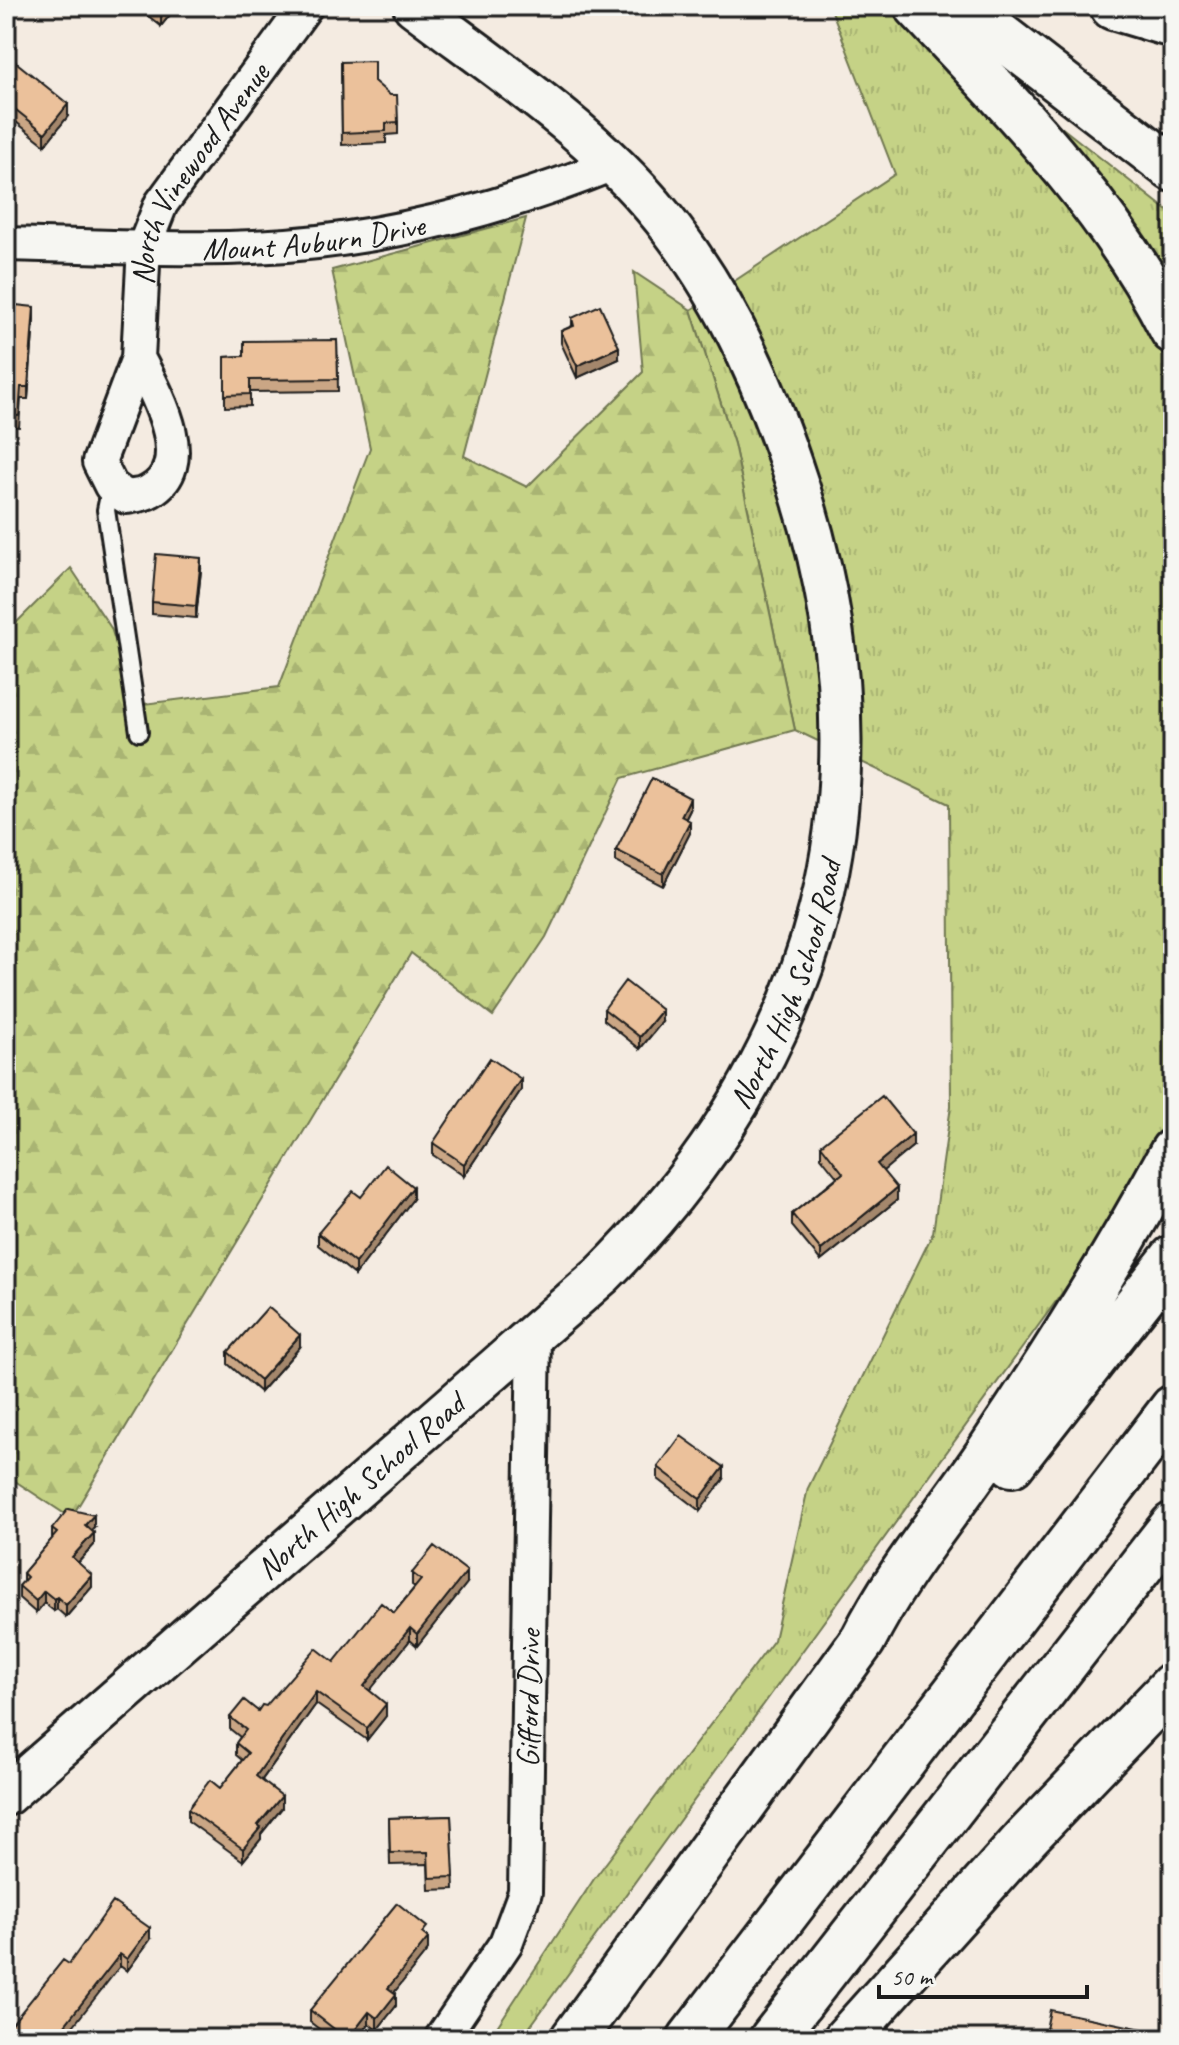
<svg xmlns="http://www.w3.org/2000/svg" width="1179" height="2045" viewBox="0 0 1179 2045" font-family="Caveat,sans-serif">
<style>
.grass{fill:url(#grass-tufts);stroke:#707751;stroke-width:2}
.forest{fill:url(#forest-firs);stroke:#707751;stroke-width:2}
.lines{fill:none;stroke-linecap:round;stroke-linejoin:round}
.service-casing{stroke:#1c1c1c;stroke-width:22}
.minor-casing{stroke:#1c1c1c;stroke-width:38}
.tertiary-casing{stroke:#1c1c1c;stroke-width:46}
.primary-casing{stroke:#1c1c1c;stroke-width:50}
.motorway-casing{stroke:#1c1c1c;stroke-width:50}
.service{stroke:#f6f6f2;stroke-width:16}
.minor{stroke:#f6f6f2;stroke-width:32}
.tertiary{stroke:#f6f6f2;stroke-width:40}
.primary{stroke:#f6f6f2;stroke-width:44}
.motorway{stroke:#f6f6f2;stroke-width:44}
.wall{fill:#caa685;stroke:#1c1c1c;stroke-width:2}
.shaded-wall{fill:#a4876c;stroke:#1c1c1c;stroke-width:2}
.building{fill:#ebc19b;stroke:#1c1c1c;stroke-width:2}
.labels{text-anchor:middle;stroke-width:7;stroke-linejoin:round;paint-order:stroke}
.street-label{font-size:32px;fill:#1c1c1c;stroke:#f6f6f2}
</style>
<defs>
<pattern id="grass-tufts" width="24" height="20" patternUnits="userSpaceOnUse" patternTransform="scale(2)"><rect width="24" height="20" fill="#c5d286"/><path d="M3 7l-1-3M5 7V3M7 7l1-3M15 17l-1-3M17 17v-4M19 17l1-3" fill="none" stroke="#a9b473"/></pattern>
<pattern id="forest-firs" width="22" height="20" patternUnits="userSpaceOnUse" patternTransform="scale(2)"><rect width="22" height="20" fill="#c5d286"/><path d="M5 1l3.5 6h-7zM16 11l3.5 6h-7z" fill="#a9b473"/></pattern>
</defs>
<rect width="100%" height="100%" fill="#f4ebe1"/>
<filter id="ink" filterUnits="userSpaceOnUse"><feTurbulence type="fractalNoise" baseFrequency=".0125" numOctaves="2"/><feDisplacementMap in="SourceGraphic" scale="16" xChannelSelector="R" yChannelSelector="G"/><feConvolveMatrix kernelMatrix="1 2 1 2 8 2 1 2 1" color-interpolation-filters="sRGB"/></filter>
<g filter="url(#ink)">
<path class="grass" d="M830,6H907L1173,215V1175L1099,1242L521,2039H489L594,1879L774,1640L808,1488L933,1233L951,1106L949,804L795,730L734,444L691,310L895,174Z"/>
<path class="forest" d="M526,218L464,456L527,487L643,372L634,272L691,310L734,444L795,730L622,778L546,937L493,1016L411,953L71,1518L6,1475V633L71,568L111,628L136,705L279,687L370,448L332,270Z"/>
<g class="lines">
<defs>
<path id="service" d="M111,486L106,510L139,732"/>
<g id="minor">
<path id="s1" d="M6,244C99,246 194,252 287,245C399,236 509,206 613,164"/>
<path id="s2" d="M138,358C155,391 198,464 150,491C144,495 133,496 126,497L111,486L99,462L138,358L144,247L161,204L306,6"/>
<path id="s3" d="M441,2039L506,1943L525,1892L534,1334"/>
</g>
<g id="tertiary">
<path id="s4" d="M6,1795L602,1275C824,1053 895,786 798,485C769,395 731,307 673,231C604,139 504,74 414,6"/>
</g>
<path id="primary" d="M962,6L1173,169"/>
<path id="motorway" d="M917,6C1011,106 1112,208 1173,331
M1113,7L1173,25
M1012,1464L1173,1258
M573,2039L863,1640C897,1572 946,1515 988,1453C1054,1355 1117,1254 1173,1151
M690,2039L1173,1408
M772,2039L1173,1525
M846,2039L1027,1837L1173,1685"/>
</defs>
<use href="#service" class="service-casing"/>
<use href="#minor" class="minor-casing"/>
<use href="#tertiary" class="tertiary-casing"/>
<use href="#primary" class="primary-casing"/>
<use href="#motorway" class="motorway-casing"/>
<use href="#service" class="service"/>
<use href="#minor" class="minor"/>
<use href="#tertiary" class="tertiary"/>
<use href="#primary" class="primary"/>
<use href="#motorway" class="motorway"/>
</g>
<path class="wall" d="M126,6H177L161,26L137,7L133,11Z
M6,57L68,116L45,145L6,114Z
M341,62L374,81L398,122V134L386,135V143L342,145Z
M6,304L34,319L28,399H21L19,427L6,426Z
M572,318L619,359L577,378L561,343V331L572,326Z
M337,340L338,391L250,392V406L225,407V357L244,356Z
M201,570L196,618L152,614V602Z
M690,810L686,818L690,833L663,886L616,862V850Z
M604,1009L662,1022L640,1049L604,1020Z
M521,1090L464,1176L433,1155V1143Z
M821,1145L913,1146L882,1171L897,1200L821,1261L792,1226V1214L837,1177L821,1157Z
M361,1197L413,1199L355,1275L318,1245V1233Z
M300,1347L260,1392L228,1364V1352Z
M658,1467L724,1479L700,1511L658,1479Z
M94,1527L91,1530L94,1545L78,1563L92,1587L66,1617L57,1609L54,1611L44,1603L36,1613L19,1598V1586L23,1582V1573L52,1539V1529Z
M412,1573L467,1583L417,1646L410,1640L369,1691L386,1716L367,1740L316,1704L262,1780L282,1808L261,1834V1839L243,1861L188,1821V1809L220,1788L242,1760L236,1755V1743L240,1737L230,1729V1717L258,1711L266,1706L334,1662L394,1613L415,1587L412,1585Z
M451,1816L454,1889L429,1890L428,1864L390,1865L389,1818Z
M427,1936L428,1950L394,1992L396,2006L377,2030L369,2024L357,2039H332L310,2022V2010Z
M150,1940L127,1971L120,1966L7,2031L69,1964Z"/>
<path class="shaded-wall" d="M167,6H177L161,26V14Z
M68,104V116L45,145V133Z
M34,307V319L28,399V387Z
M619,347V359L577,378V366Z
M201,558V570L196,618V606Z
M690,798V810L681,828V816Z
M690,821V833L663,886V874Z
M662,1010V1022L640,1049V1037Z
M521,1079V1090L464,1176V1164Z
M913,1134V1146L877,1176V1164Z
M413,1187V1199L355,1275V1263Z
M897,1188V1200L821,1261V1250Z
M300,1335V1347L260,1392V1380Z
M724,1467V1479L700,1511V1499Z
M94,1515V1527L85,1537V1525Z
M94,1533V1545L72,1569V1557Z
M467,1571V1583L417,1646V1634Z
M92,1575V1587L66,1617V1605Z
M44,1591V1603L36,1613V1601Z
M57,1597V1609L54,1611V1599Z
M410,1628V1640L364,1698V1686Z
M316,1692V1704L256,1788V1776Z
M386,1704V1716L367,1740V1728Z
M282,1796V1808L261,1834V1839L243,1861V1849L258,1825Z
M150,1928V1940L127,1971V1959Z
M428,1938V1950L388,2000V1988Z
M120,1954V1966L63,2039H54Z
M396,1994V2006L377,2030V2018Z
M369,2012V2024L357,2039H348Z"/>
<path class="building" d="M151,6H167L161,14Z
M7,55L68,104L45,133L6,102V57Z
M374,61V81L390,95H397L398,122L386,123V131L342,133L341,62Z
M6,304L34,307L28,387H21L19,416L6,415Z
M600,305L619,347L577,366L561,331L574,326L572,318Z
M337,340L338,379L250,380V394L225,395V357L244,356V341Z
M156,554L201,558L196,606L152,602Z
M652,778L690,798L681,816L690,821L663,874L616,850Z
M625,981L662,1010L640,1037L604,1009Z
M490,1058L521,1079L464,1164L433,1143Z
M882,1096L913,1134L877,1164L897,1188L821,1250L792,1214L843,1173L821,1145Z
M386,1165L413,1187L355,1263L318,1233L353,1191L361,1197Z
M268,1307L300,1335L260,1380L228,1352Z
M681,1436L724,1467L700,1499L658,1467Z
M68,1509L94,1515L85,1525L94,1533L72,1557L92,1575L66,1605L57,1597L54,1599L44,1591L36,1601L19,1586L27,1577L23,1573L57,1533L52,1529Z
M434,1546L467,1571L417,1634L410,1628L364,1686L386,1704L367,1728L316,1692L256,1776L282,1796L258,1825L261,1827L243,1849L188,1809L210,1780L220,1788L248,1753L236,1743L246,1730L230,1717L244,1700L258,1711L262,1705L266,1706L316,1648L334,1662L381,1603L394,1613L421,1580L412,1573Z
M451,1816L454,1877L429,1878L428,1852L390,1853L389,1818Z
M113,1902L150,1928L127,1959L120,1954L54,2039H6V2031L63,1960L69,1964Z
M397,1903L427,1927L422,1933L428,1938L388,1988L396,1994L377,2018L369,2012L348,2039H347L310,2010Z
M1050,2010L1172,2035V2039H1044Z"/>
</g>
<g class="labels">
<g class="street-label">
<text dy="11" stroke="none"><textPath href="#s2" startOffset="530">North Vinewood Avenue</textPath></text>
<text dy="11" stroke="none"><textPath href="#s1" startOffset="308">Mount Auburn Drive</textPath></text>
<text dy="11" stroke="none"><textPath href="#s4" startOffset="1140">North High School Road</textPath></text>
<text dy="11" stroke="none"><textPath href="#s4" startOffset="470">North High School Road</textPath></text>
<text dy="11" stroke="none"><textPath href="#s3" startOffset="364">Gifford Drive</textPath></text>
</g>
</g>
<rect width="1179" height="2045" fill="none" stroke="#f6f6f2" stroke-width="32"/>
<rect x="16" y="16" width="1147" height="2013" fill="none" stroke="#1c1c1c" stroke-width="3" filter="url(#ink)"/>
<path d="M879 1985v12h208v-12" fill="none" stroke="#1c1c1c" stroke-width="4"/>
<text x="891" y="1985" font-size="24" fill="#1c1c1c" stroke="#f6f6f2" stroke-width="6" paint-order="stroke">50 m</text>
</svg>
